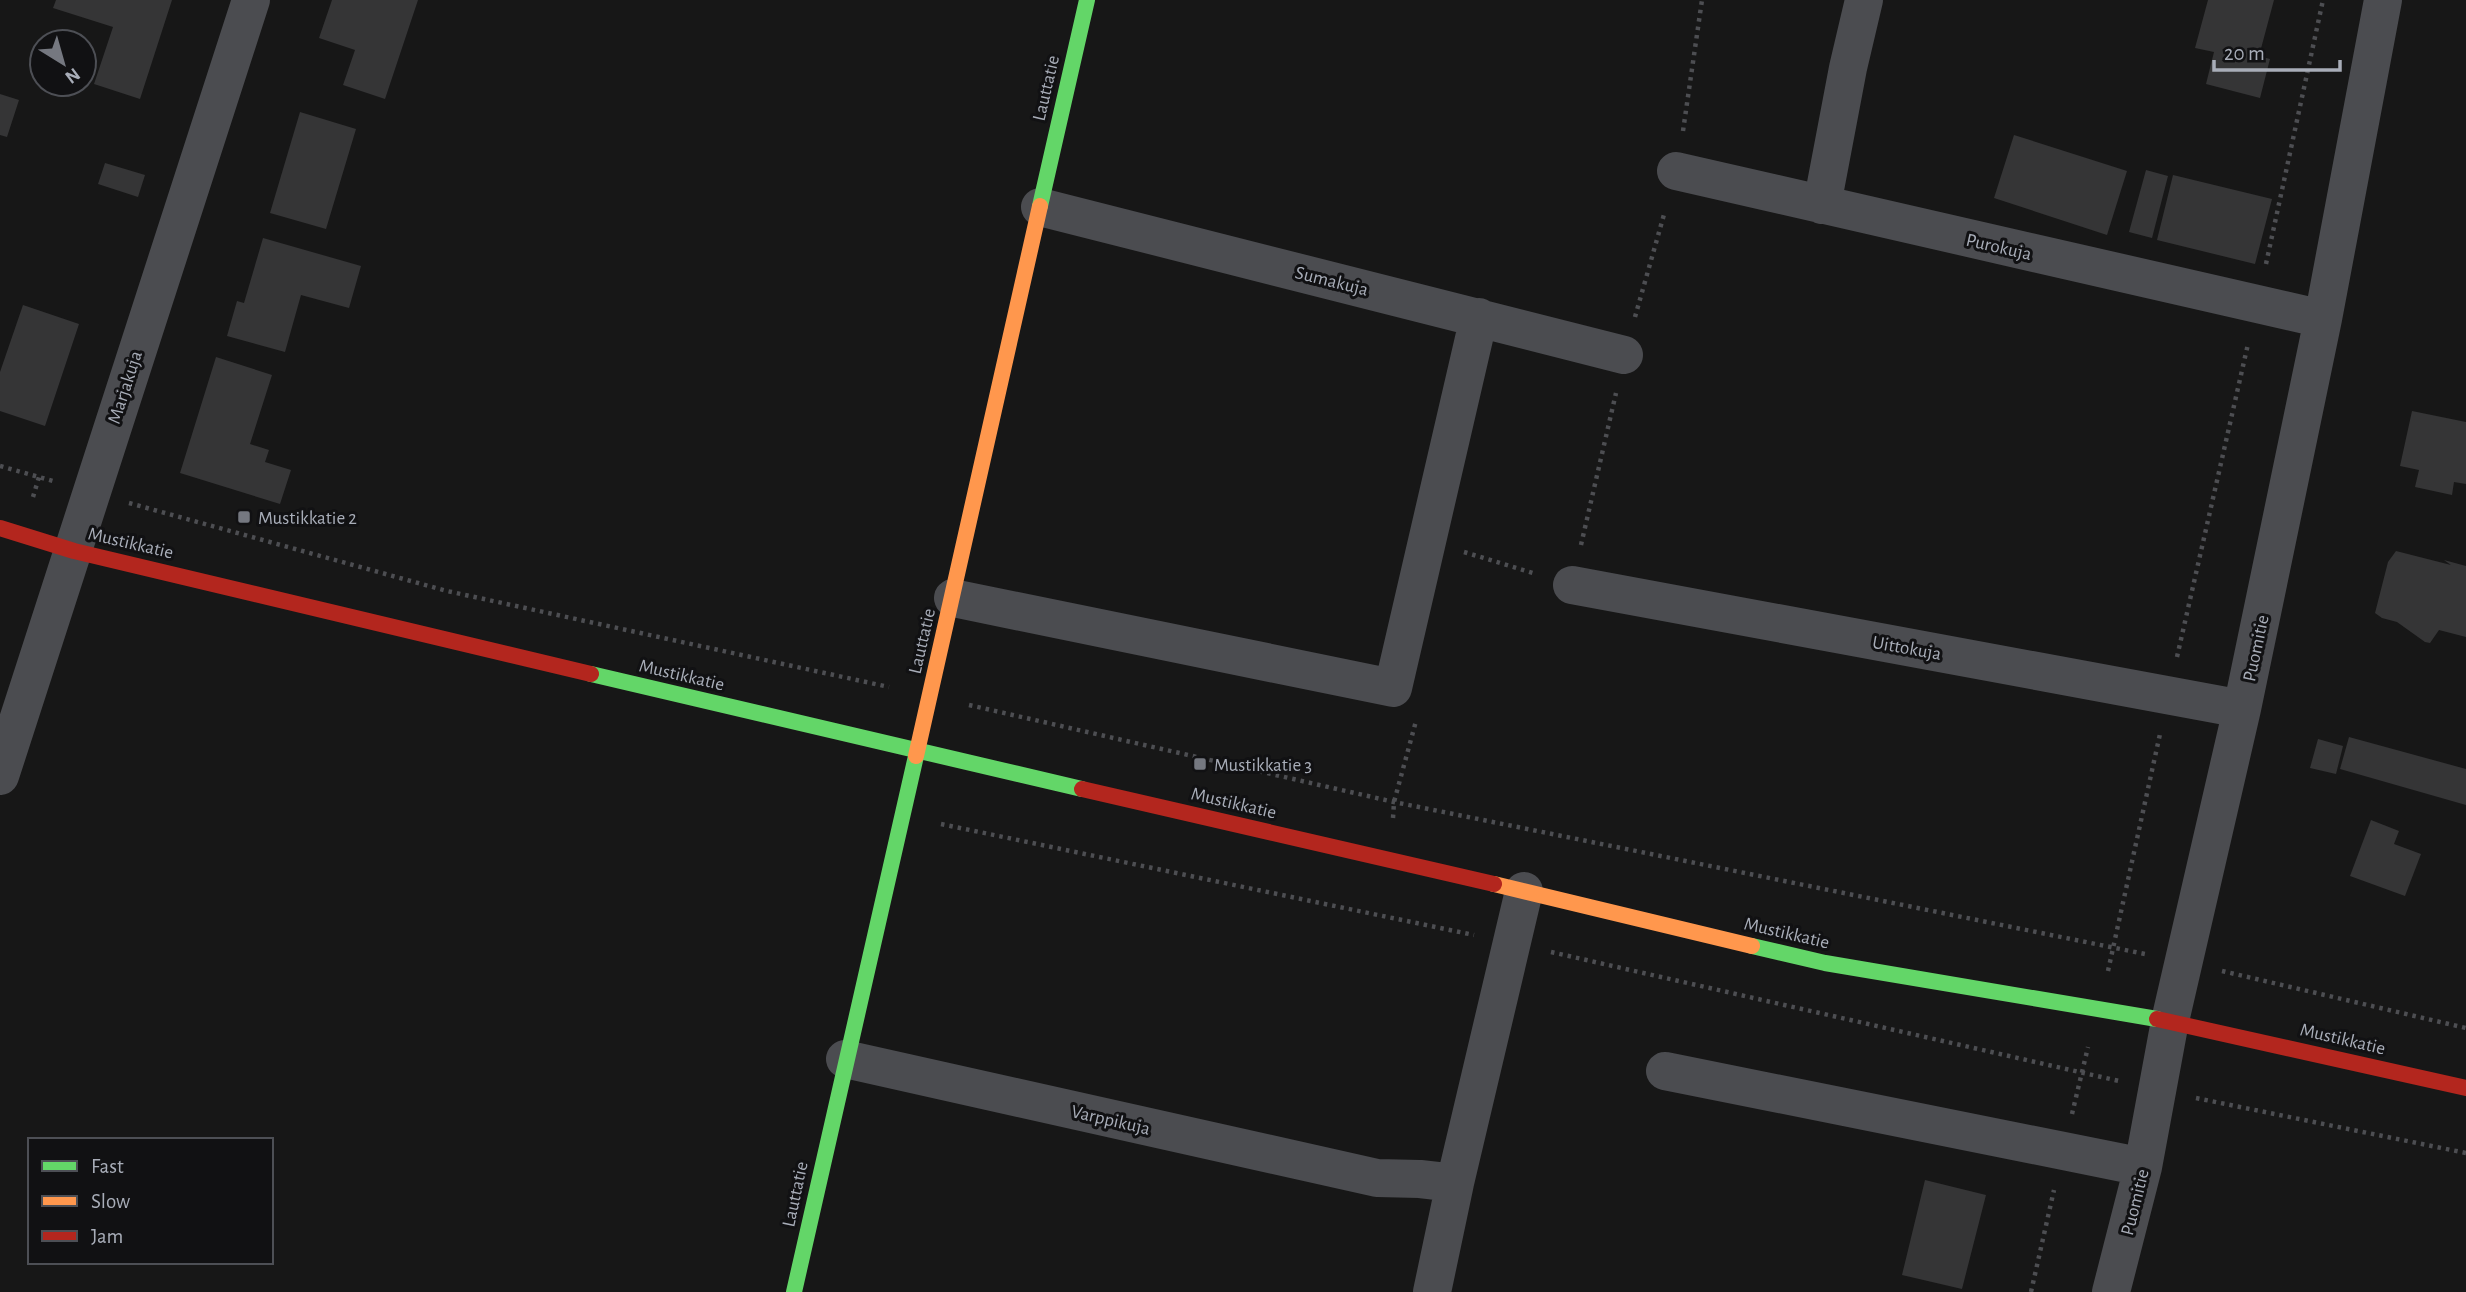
<svg xmlns="http://www.w3.org/2000/svg" width="2466" height="1292" viewBox="0 0 2466 1292" font-family="'Alegreya Sans',sans-serif">
<style>
.building{fill:#353536}
.lines{fill:none;stroke-linecap:round;stroke-linejoin:round}
.path{stroke:#4d4e52;stroke-width:4.5;stroke-dasharray:3.5 5;stroke-linecap:butt}
.street{stroke:#4b4c50;stroke-width:38}
.fast{stroke:#63d668;stroke-width:16}
.slow{stroke:#ff974d;stroke-width:16}
.jam{stroke:#b3261e;stroke-width:16}
.poi-dot{fill:#757880;stroke:#111113;stroke-width:2.5}
.labels{text-anchor:middle;stroke-width:6;stroke-linejoin:round;paint-order:stroke}
.street-label{font-size:19px;fill:#a8adb8;stroke:#111113}
.poi-label{font-size:19px;fill:#a8adb8;stroke:#111113;text-anchor:start}
</style>
<rect width="100%" height="100%" fill="#171717"/>
<path class="building" d="M56,0H172L140,99L94,84L113,27L53,8Z
M332,0H418L385,99L343,85L355,50L319,38Z
M2208,0H2274L2259,56L2270,59L2260,98L2206,84L2214,52L2195,48Z
M0,94L19,100L7,137L0,135Z
M300,112L356,129L326,229L270,213Z
M2014,135L2127,171L2107,235L1994,198Z
M105,163L145,175L138,197L98,184Z
M2146,170L2168,176L2152,238L2129,232Z
M2173,175L2272,199L2255,264L2157,240Z
M263,238L361,266L349,308L301,295L285,352L227,336L237,301L244,303Z
M23,305L79,324L45,426L0,411V372Z
M216,357L272,375L250,444L269,450L265,462L291,470L280,504L180,473Z
M2412,411L2466,422V484L2454,482L2452,495L2415,487L2419,470L2400,466Z
M2396,551L2451,565L2444,560L2466,566V637L2439,630L2430,643L2425,642L2397,622L2382,618L2375,613L2388,562Z
M2349,737L2466,769V805L2340,769Z
M2318,739L2343,746L2336,774L2310,768Z
M2371,820L2399,831L2394,844L2421,854L2405,896L2350,876Z
M1925,1180L1986,1195L1962,1289L1902,1275Z"/>
<g class="lines">
<path class="path" d="M1683,131L1702,0
M2266,264L2323,0
M1635,317L1665,211
M0,466L53,481
M33,497L39,477
M129,503L447,591L889,687
M1581,545L1616,393
M1464,552L1533,573
M2177,657L2248,344
M969,705L1394,802L2145,954
M1393,818L1394,802L1416,721
M941,824L1474,935
M1551,952L2119,1081
M2108,971L2160,734
M2222,971L2466,1028
M2196,1098L2466,1153
M2072,1114L2088,1047
M2031,1292L2054,1190"/>
<path class="street" d="M1676,171L2323,319
M1822,205L1848,68L1864,0
M1040,207L1624,355
M1572,585L2242,709
M953,598L1393,688L1479,317
M0,776L251,0
M845,1059L1377,1178L1420,1179L1455,1183
M1665,1071L2143,1167
M1432,1292L1455,1183L1524,891
M2111,1292L2143,1167L2170,1021L2242,709L2323,319L2383,0"/>
<path class="fast" d="M1040,206L1087,0
M591,674L1082,789
M1752,946L1825,963L2157,1019
M794,1292L916,756"/>
<path class="slow" d="M916,756L1040,206
M1494,884L1752,946"/>
<path class="jam" d="M0,528L74,551L591,674
M1082,789L1494,884
M2157,1019L2466,1088"/>
</g>
<g class="poi-dot">
<rect x="237" y="510" width="14" height="14" rx="3.5"/>
<rect x="1193" y="757" width="14" height="14" rx="3.5"/>
</g>
<g class="labels">
<g class="street-label">
<text transform="translate(1045 88) rotate(-77)" y="7">Lauttatie</text>
<text transform="translate(1999 246) rotate(13)" y="7">Purokuja</text>
<text transform="translate(1332 280) rotate(14)" y="7">Sumakuja</text>
<text transform="translate(124 387) rotate(-72)" y="7">Marjakuja</text>
<text transform="translate(131 542) rotate(13)" y="7">Mustikkatie</text>
<text transform="translate(921 641) rotate(-77)" y="7">Lauttatie</text>
<text transform="translate(1907 647) rotate(10)" y="7">Uittokuja</text>
<text transform="translate(2255 648) rotate(-78)" y="7">Puomitie</text>
<text transform="translate(682 674) rotate(13)" y="7">Mustikkatie</text>
<text transform="translate(1234 802) rotate(13)" y="7">Mustikkatie</text>
<text transform="translate(1787 932) rotate(13)" y="7">Mustikkatie</text>
<text transform="translate(2343 1038) rotate(13)" y="7">Mustikkatie</text>
<text transform="translate(1111 1119) rotate(13)" y="7">Varppikuja</text>
<text transform="translate(794 1194) rotate(-78)" y="7">Lauttatie</text>
<text transform="translate(2134 1202) rotate(-76)" y="7">Puomitie</text>
</g>
<g class="poi-label">
<text x="258" y="524">Mustikkatie 2</text>
<text x="1214" y="771">Mustikkatie 3</text>
</g>
</g>
<rect x="28" y="1138" width="245" height="126" fill="#111113" stroke="#4d4f55" stroke-width="2"/>
<rect x="42" y="1161" width="35" height="10" fill="#63d668" stroke="#4d4f55" stroke-width="2"/>
<text x="91" y="1173" font-size="21" fill="#a8adb8">Fast</text>
<rect x="42" y="1196" width="35" height="10" fill="#ff974d" stroke="#4d4f55" stroke-width="2"/>
<text x="91" y="1208" font-size="21" fill="#a8adb8">Slow</text>
<rect x="42" y="1231" width="35" height="10" fill="#b3261e" stroke="#4d4f55" stroke-width="2"/>
<text x="91" y="1243" font-size="21" fill="#a8adb8">Jam</text>
<g transform="translate(63 63) rotate(143)"><circle r="33" fill="#111113" stroke="#4d4f55" stroke-width="2"/>
<path d="M0-5L12 26L0 18L-12 26Z" fill="#757880"/>
<text y="-10" font-size="19" font-weight="bold" text-anchor="middle" fill="#a8adb8">N</text>
</g>
<path d="M2214 60v10h126v-10" fill="none" stroke="#a8adb8" stroke-width="3.5"/>
<text x="2224" y="60" font-size="21" fill="#a8adb8" stroke="#111113" stroke-width="5" paint-order="stroke">20 m</text>
</svg>
